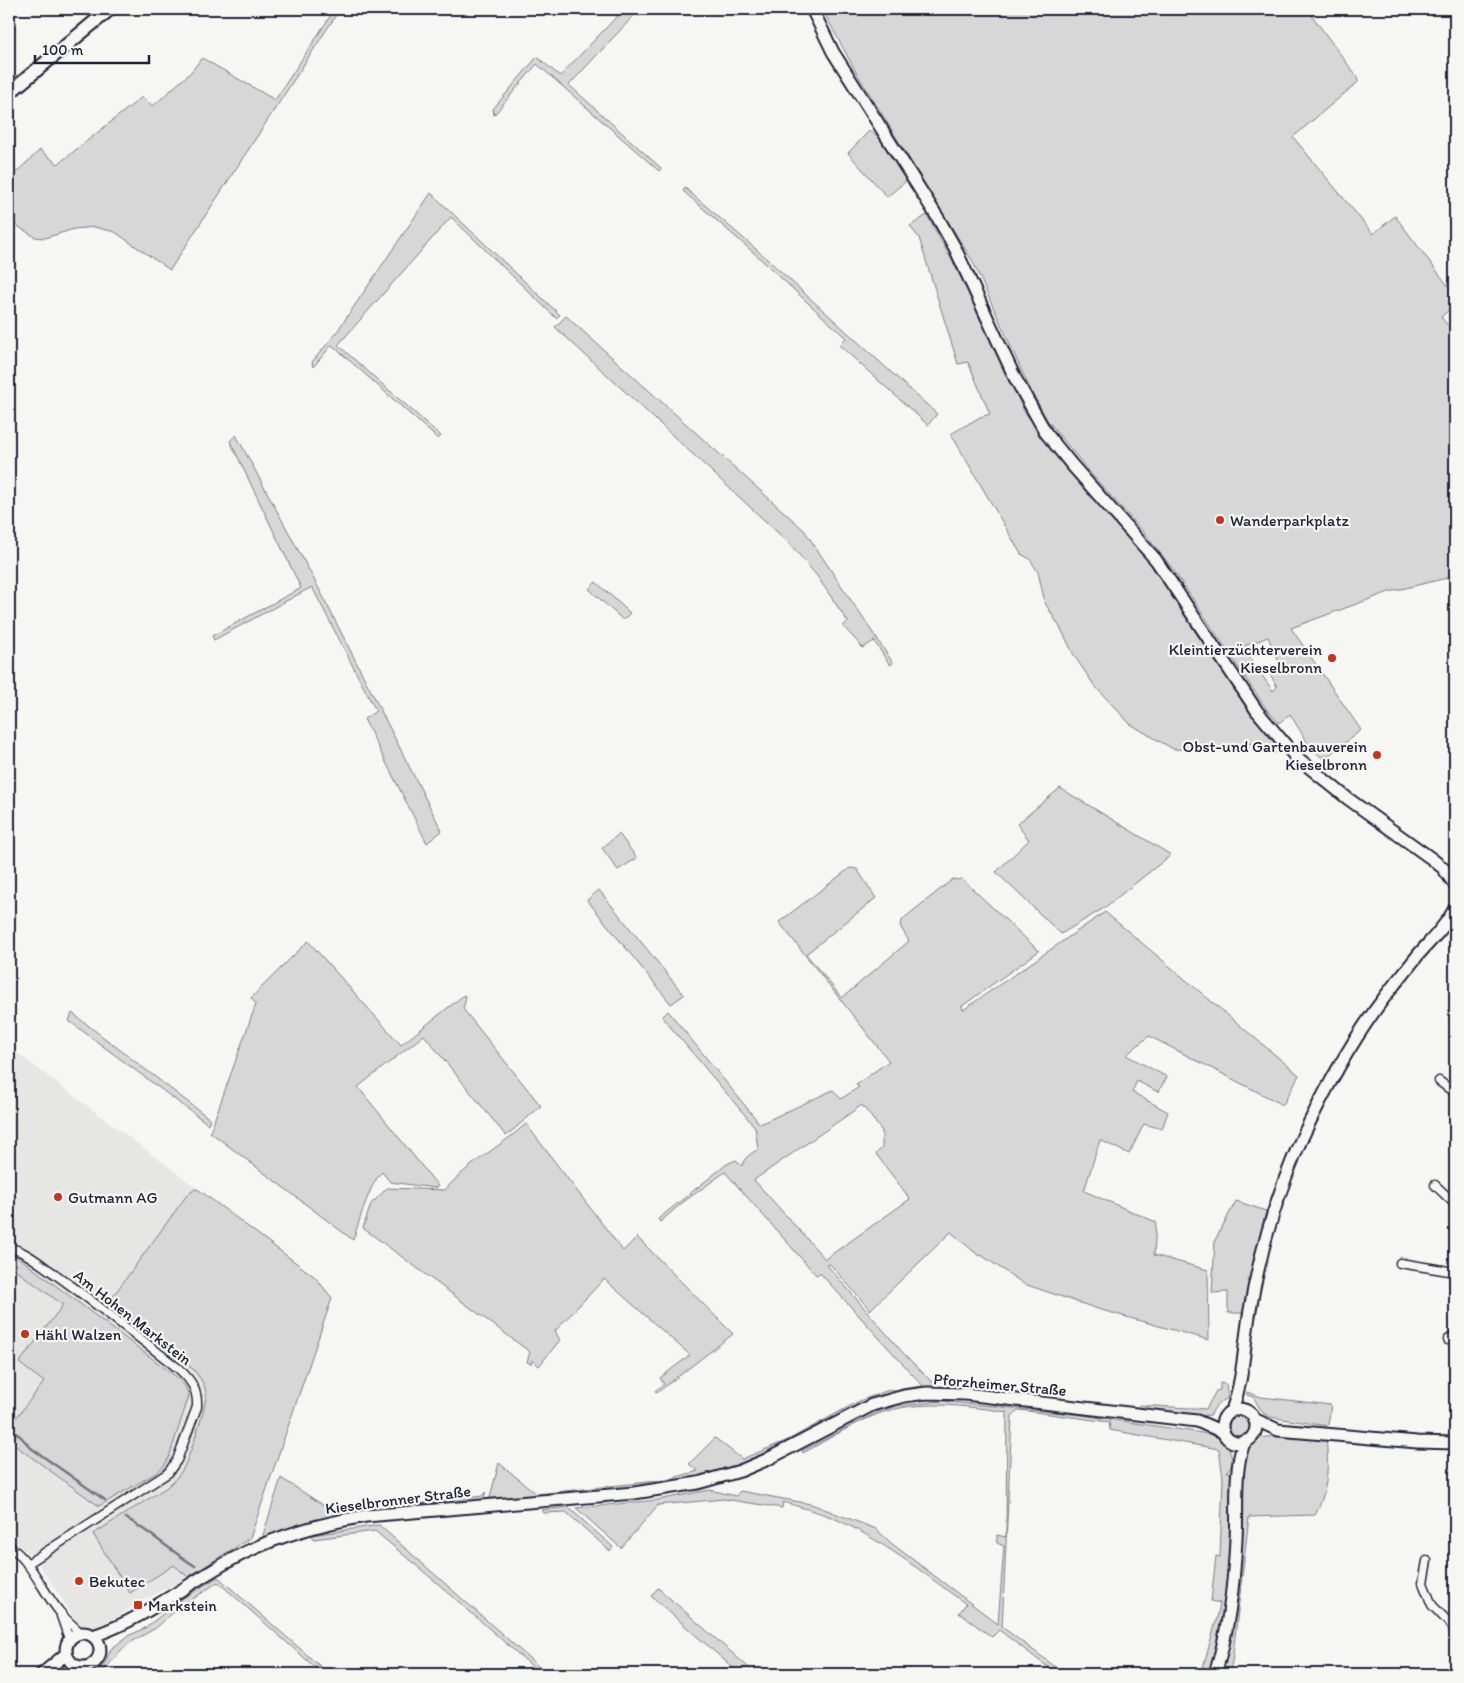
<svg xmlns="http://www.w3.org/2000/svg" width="1464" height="1683" viewBox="0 0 1464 1683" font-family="Itim,sans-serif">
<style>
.built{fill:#e6e6e4}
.green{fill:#d7d7d7;stroke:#7c7c89;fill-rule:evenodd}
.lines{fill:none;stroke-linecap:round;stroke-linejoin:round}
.stream{stroke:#757583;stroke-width:2.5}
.street-casing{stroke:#22223b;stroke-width:11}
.secondary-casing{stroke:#22223b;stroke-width:15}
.primary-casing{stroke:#22223b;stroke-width:16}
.street{stroke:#f6f6f2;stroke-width:8}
.secondary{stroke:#f6f6f2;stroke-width:11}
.primary{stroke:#f6f6f2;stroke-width:12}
.poi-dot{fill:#c8321e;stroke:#f6f6f2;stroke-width:2}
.labels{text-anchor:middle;stroke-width:4.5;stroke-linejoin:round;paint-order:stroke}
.poi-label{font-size:16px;fill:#22223b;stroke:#f6f6f2;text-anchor:start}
.street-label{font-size:16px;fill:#22223b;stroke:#f6f6f2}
</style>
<rect width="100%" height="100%" fill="#f6f6f2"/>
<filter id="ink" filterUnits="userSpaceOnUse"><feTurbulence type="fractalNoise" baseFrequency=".02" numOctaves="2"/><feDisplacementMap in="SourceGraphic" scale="10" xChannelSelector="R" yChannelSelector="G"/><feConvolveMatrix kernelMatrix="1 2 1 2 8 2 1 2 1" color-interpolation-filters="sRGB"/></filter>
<g filter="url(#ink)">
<path class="built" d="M9,1047L315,1277L332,1298L250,1538L188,1577L140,1602L96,1631L79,1625L35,1559L9,1538Z"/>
<path class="green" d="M335,9H340L170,270L115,232L94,227L74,229L45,238L35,237L9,221V179L40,150L58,164L142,97L153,106L190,73L202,58L275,100Z
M624,9H640L569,85L661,168L659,171L537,64L494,115L493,109L537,57L560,76Z
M822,9H1307L1357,77L1358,82L1293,137L1373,234L1395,216L1455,295V305L1441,317L1455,334V576L1389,592L1291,628L1361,730L1328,756L1321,757L1310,747L1290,714L1279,723L1267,710L1172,568L1145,534L1092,475L1047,420L1029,387L973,262L856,72ZM1268,637L1280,664L1268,670L1277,687L1273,691L1242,647Z
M869,131L878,136L906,181L887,197L848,153Z
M685,188L757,250L937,414L928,425L839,345L846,338L754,253L683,191Z
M431,193L560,315L556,318L451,217L338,345L441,436L438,439L332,345L313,367L312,362L334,336Z
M927,215L972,297L1025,413L1148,559L1198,636L1280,748L1276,753L1263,752V746L1249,743L1248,752L1173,749L1130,724L1094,685L1075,657L1061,629L1045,603L1038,572L1030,559L1021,554L951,434L980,417L990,414L968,362L958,364L919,238L910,226Z
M566,316L804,530L893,663L890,665L874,641L863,648L843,626L848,622L817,576L789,543L555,327Z
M236,435L316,583L442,831L427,843L364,719L376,711L312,587L214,640L212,636L301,588L230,441Z
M596,582L630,613L623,620L589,589Z
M1060,788L1171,855L1104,908L1061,934L996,872L1029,840L1017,824Z
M619,834L637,858L618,870L602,848Z
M850,868L857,869L876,898L806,954L842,998L909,941L900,926L903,919L953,879L959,880L961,878L1039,951L962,1006L963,1010L1105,912L1299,1075L1283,1105L1149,1036L1126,1055L1167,1077L1158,1092L1137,1081L1132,1092L1168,1112L1162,1129L1144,1124L1129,1154L1100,1140L1084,1191L1156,1222L1154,1255L1208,1270L1209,1340L1098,1309L1024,1284L981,1255L979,1256L951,1232L870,1310L830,1264L827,1265L904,1354L934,1384L935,1386L932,1389L889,1395L749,1464L699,1478L623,1490L489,1501L499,1463L537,1494L666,1480L698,1471L689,1464L715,1438L742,1459L788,1440L859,1401L886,1391L923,1386L820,1273L816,1275L725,1172L682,1203L660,1222L658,1219L727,1164L736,1160L742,1166C744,1157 751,1154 758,1149L755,1127L662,1017L668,1011L760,1124L833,1090L841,1099L859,1087L856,1085L889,1061L779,922ZM862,1105L882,1131V1148L876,1154L910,1199L825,1259L754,1180Z
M599,890L684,995L671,1004L587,900Z
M308,941L401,1045L464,995L466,998L463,1009L541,1106L506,1136L424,1035L358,1087L438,1186L435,1188L390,1182L382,1172C369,1184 359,1223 353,1240L210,1132L256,1004L251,998Z
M72,1013L210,1119L208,1124L69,1021Z
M526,1124L623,1251L637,1237L733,1334L658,1392L655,1391L664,1384L660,1378L690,1355L604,1279L555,1331L560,1340L539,1366L532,1360L531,1364L527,1362L530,1352L363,1228L371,1204L387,1188L445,1190C468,1163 500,1147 526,1124Z
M195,1189L199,1190L315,1277L332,1298L250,1538L188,1577L174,1565L130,1593L93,1534L167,1487C173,1481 178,1477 183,1469C189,1458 207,1406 206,1394C206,1385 199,1377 194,1370L108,1303L187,1195Z
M1236,1201L1266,1211L1244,1313H1228V1292L1212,1293L1215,1240Z
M9,1254L18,1257L178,1378L185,1386L189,1396L169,1457L164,1466L156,1473L99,1506L9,1441V1412L16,1418L44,1382L19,1363L63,1305L9,1265Z
M1220,1383L1226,1384L1228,1398C1220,1402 1214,1406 1211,1415L1194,1416L1140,1410L1139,1405L1206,1409L1216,1391L1220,1390Z
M1247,1392L1261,1397L1331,1405L1328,1425L1327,1426L1270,1417L1263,1413L1253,1397L1247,1395Z
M942,1401L1082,1415L1209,1434L1213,1429C1225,1437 1230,1450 1233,1463L1227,1472L1233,1473L1234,1476L1227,1606L1211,1674H1201L1217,1618L1220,1603L1211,1601L1216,1556L1220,1557L1223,1478L1219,1449L1110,1430L1109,1422L1019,1410L1012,1416L1002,1627L1065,1674H1057L999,1630L992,1637L959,1613L966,1604C923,1573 880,1538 831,1517C816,1511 799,1507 783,1502L782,1508L724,1499L658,1505L621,1548L576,1508L657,1500L710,1490L736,1496L740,1491L811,1504L876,1529L891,1543L998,1624L1004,1546L997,1543V1535L1006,1537L1007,1412C965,1406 919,1399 878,1414C852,1424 827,1440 803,1453L802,1451L878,1412L896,1406Z
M1228 1426a12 12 0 1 1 24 0a12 12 0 1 1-24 0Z
M1281,1435L1326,1439C1329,1463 1328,1493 1315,1515L1249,1517L1232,1662L1228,1674H1219L1246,1447L1260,1438Z
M281,1478L337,1514L482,1496L486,1492L482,1502L338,1517L293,1527L264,1539L263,1535Z
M568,1507L613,1547L610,1551L566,1512L544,1513L542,1510Z
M379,1525L547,1674H541L436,1582L375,1531L314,1539L312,1535Z
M218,1577L329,1674H313L317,1669L218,1582L175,1611L156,1628L133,1641L121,1650L101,1674H92L98,1671L105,1663L111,1649L128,1636L145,1628L183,1598Z
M658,1588L756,1674H740L651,1596Z"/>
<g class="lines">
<path class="stream" d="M9,1428L21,1437L31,1448L105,1500
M126,1518C150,1532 171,1551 195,1566"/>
<defs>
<path id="street" d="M1439,1081L1455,1093
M1435,1185L1455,1204
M9,1248C25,1250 41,1265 55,1274C97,1304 138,1337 179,1369C191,1380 198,1390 197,1407L177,1460L168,1473L27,1564
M1400,1263L1455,1272
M1448,1340L1455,1335
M9,1546C32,1562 41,1589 59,1611C65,1619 73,1626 81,1633
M1427,1561L1423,1583L1432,1605L1455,1629
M61,1616L69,1639"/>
<path id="secondary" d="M812,9L833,52L938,218L955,248L1015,378L1046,433L1072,465L1156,560L1257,711L1294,755L1347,798L1432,859L1443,868L1455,885
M1222 1426a17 17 0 1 1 34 0a17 17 0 1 1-34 0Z
M1232,1410C1244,1378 1244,1343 1250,1310C1260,1251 1277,1194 1301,1140C1325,1089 1353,1038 1387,994C1397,981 1408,968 1418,955C1431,940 1446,926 1455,908
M1254,1419L1278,1430L1417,1442L1455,1443
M66 1650a17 17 0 1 1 34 0a17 17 0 1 1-34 0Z
M93,1636C142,1620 184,1586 229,1561C271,1537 318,1524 366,1516L634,1493L698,1483L740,1471L766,1460L872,1405L904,1396L927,1393L965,1394L1197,1421L1223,1432
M42,1674L66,1654
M1215,1674C1229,1630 1234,1585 1236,1539C1238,1510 1233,1466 1245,1441"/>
<path id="primary" d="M9,93L110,9"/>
</defs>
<use href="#street" class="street-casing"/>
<use href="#secondary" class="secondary-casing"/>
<use href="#primary" class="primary-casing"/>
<use href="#street" class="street"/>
<use href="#secondary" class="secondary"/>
<use href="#primary" class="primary"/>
</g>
</g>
<g class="poi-dot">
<circle cx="1220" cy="520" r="5"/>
<circle cx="1332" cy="658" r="5"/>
<circle cx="1377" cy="755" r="5"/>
<circle cx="58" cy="1197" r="5"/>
<circle cx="25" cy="1334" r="5"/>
<circle cx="79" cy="1581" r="5"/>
<rect x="133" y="1600" width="10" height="10" rx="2.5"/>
</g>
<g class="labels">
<g class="poi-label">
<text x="1230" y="526">Wanderparkplatz</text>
<text x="1322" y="655" text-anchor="end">Kleintierzüchterverein<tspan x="1322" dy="18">Kieselbronn</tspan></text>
<text x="1367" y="752" text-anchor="end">Obst-und Gartenbauverein<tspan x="1367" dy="18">Kieselbronn</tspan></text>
<text x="68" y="1203">Gutmann AG</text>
<text x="35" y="1340">Hähl Walzen</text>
<text x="89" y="1587">Bekutec</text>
<text x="148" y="1611">Markstein</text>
</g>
<g class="street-label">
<text transform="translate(133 1317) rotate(38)" y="6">Am Hohen Markstein</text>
<text transform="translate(1000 1384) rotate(5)" y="6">Pforzheimer Straße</text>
<text transform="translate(398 1499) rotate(-7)" y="6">Kieselbronner Straße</text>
</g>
</g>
<rect width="1464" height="1683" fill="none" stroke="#f6f6f2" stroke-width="30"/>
<rect x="15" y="15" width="1434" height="1653" fill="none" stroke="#22223b" stroke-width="2" filter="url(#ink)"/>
<path d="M35 55v8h114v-8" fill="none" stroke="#22223b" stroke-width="2.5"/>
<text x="42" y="55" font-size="15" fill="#22223b" stroke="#f6f6f2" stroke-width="4" paint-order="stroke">100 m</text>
</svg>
